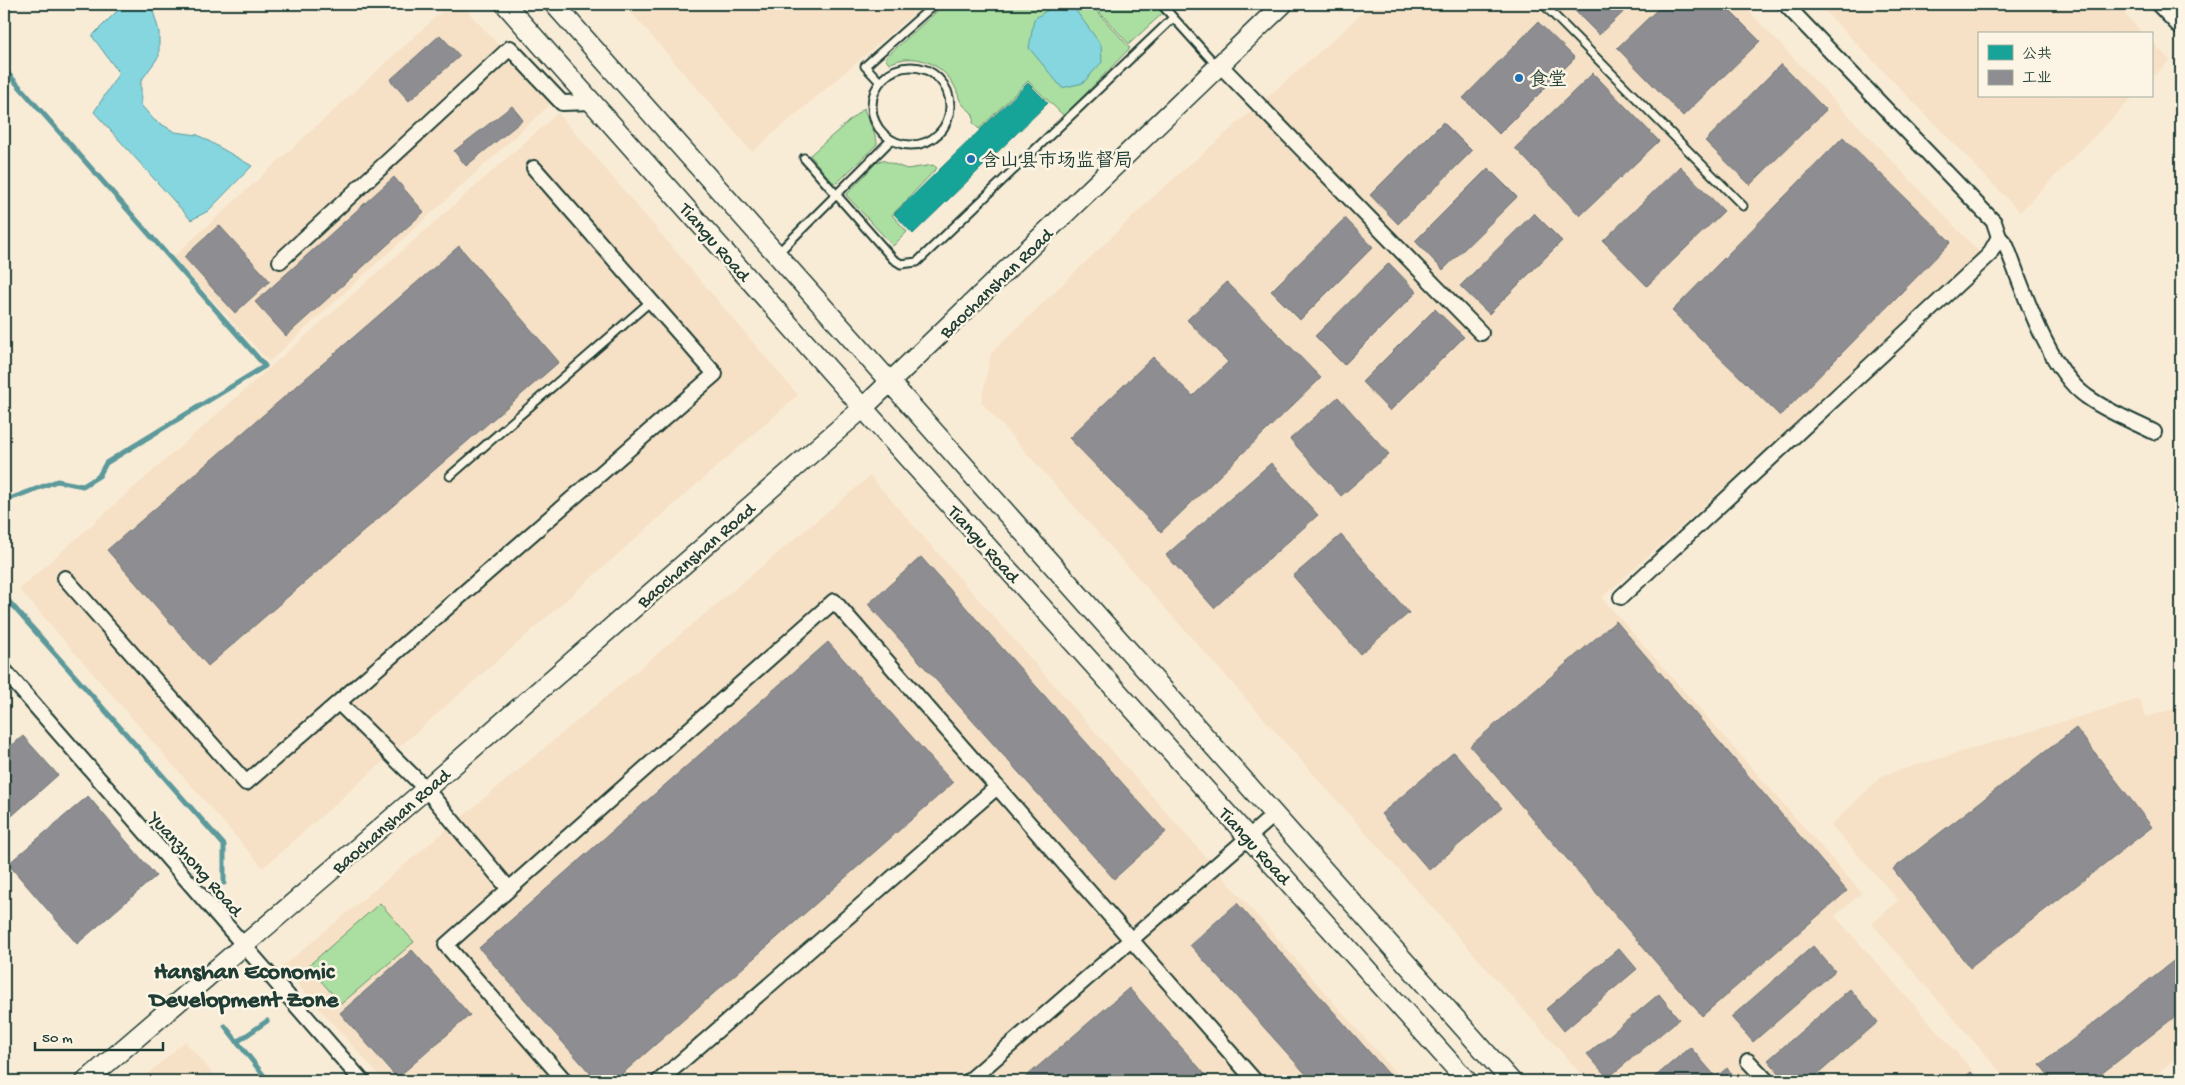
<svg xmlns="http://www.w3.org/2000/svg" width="2185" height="1085" viewBox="0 0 2185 1085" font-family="'Gochi Hand','LXGW WenKai TC',sans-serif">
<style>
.built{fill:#f6e1c6}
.green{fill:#abdfa1;stroke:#658e6a}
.water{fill:#85d6df;stroke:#5c999b}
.public{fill:#17a398;stroke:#19847a}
.industry{fill:#8d8d92;stroke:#6c7576}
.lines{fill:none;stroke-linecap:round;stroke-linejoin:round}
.stream{stroke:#5c999b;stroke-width:5}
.service-casing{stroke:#1f3d34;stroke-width:11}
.minor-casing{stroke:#1f3d34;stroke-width:18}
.secondary-casing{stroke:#1f3d34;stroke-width:22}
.service{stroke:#fcf5e5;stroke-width:7}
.minor{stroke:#fcf5e5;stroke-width:14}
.secondary{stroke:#fcf5e5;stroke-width:19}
.poi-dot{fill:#1f6fb2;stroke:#fcf5e5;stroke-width:2}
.labels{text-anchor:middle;stroke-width:5;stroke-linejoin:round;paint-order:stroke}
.poi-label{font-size:19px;fill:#1f3d34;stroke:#fcf5e5;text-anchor:start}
.street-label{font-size:19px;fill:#1f3d34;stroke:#fcf5e5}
.district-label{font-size:24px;font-weight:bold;fill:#1f3d34;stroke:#fcf5e5}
</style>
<rect width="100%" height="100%" fill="#f9ecd7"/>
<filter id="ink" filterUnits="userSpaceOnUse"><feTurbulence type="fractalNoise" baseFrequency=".02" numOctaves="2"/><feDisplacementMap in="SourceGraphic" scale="10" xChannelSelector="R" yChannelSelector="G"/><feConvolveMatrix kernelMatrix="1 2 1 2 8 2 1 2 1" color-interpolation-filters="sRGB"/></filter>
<g filter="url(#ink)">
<path class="built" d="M450,4H461L552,103L269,362L173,257Z
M624,4H925L752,152Z
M1371,4H1742L1982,255L1602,598L1862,893L1835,916L1982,1081H1587L981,402L991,353L1156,194L1342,32Z
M1818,4H2115L2144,34H1979V96H2134L2020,212Z
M2151,41L2170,60L2151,79Z
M558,113L798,395L263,868L19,589Z
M870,476L1403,1081H384L282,967Z
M2139,699L2146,717L2181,707V1055L2147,1081H2008L1872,924L1898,900L1831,825L1883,775Z
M185,1041L219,1081H140Z"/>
<path class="green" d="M945,4H1090L1130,48L1064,116L1028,81L979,129L973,123C976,110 966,111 961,102C958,97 958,92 955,87C942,63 914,51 889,64L885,58Z
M1092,4H1157L1164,12L1129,44Z
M864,108C866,117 878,138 877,144L837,183L832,182L810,155Z
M882,160L907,169L933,165L937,168L892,215L907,232L893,246L846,195L877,162Z
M380,903L414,942L341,1004L308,966Z"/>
<path class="water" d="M128,4H151L159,31V56L141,81V105L154,120L175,132L198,135L252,166L208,211L191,220L94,112L119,73L92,36L117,11Z
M1055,5H1072L1101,45L1102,62L1083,83L1062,88L1029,48L1034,19Z"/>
<path class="public" d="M1028,83L1048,103L913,234L894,214Z"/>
<path class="industry" d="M1568,4H1632L1599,35Z
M1663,4H1723L1760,41L1683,116L1617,48Z
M1538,22L1575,58L1499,134L1463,98Z
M440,35L460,56L409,101L390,80Z
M1781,64L1826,110L1750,185L1705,141Z
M1593,73L1659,141L1580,216L1515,148Z
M512,106L523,120L466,166L454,151Z
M1443,122L1472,151L1398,224L1370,195Z
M1843,137L1951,242L1780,416L1672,311Z
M1680,166L1724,211L1647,286L1603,241Z
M1488,168L1517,197L1443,270L1415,241Z
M394,177L424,212L286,336L255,302Z
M1534,213L1562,241L1489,314L1460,286Z
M1345,218L1373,247L1300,320L1271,291Z
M219,225L270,281L235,313L184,257Z
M459,246L559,362L208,666L107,550Z
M1389,263L1417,292L1344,365L1315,336Z
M1227,282L1321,378L1161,532L1069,438L1153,357L1193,396L1228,362L1187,320Z
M1435,309L1464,337L1390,411L1362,382Z
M1338,397L1389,454L1341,496L1290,439Z
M1271,463L1318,515L1214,608L1166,555Z
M1341,535L1409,613L1360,654L1293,576Z
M921,557L1166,832L1114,879L868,604Z
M1616,621L1847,891L1702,1016L1470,746Z
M828,642L953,783L614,1081H597L479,948Z
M2076,728L2152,827L1970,968L1893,869Z
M23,736L58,775L4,823V752Z
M1454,752L1502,808L1429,870L1381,814Z
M88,796L156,876L77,944L8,864Z
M1237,903L1395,1081H1312L1190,945Z
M1813,946L1835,971L1753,1042L1731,1017Z
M1619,948L1637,969L1564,1031L1546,1009Z
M412,950L470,1015L397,1078L340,1013Z
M2181,955V1012L2092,1081H2053L2040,1065Z
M1129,988L1211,1081H1021Z
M1850,989L1878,1022L1810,1081H1786L1768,1060Z
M1659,994L1679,1019L1608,1078L1587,1054Z
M1690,1047L1716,1077L1727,1068L1738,1081H1650Z
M512,1072L520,1081H501Z
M1971,1072L1979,1081H1960Z"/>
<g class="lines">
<path class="stream" d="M4,69L265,366L106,463L99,476L83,486L57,481L4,501
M4,596L224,845V883
M225,1026L268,1081
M237,1042L267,1021"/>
<defs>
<path id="service" d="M1161,4L1217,66
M1543,4L1743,206
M872 106a39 39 0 1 1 78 0a39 39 0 1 1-78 0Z
M880,82L865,66L935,4
M804,158L893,259L901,264L917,262L1173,18
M778,253L891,140
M450,476L651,301"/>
<path id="minor" d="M1785,4L1994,222L1999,237L2006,245C2023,289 2048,369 2086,396C2106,411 2132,421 2154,432
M2158,4L2181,28
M1219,64L1481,333
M280,261L510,48L562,103L593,102
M65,578L246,783L715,374L534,168
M1621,597L1989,255L1999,237
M4,670L362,1081
M339,703L426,789L509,889
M1748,1061L1767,1081
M565,1081L446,945L834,601L1255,1081
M659,1081L997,787
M969,1081L1274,815"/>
<path id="secondary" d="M505,4L863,408L1467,1081
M554,4L1511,1081
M86,1081L426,789L863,408L1283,4"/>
</defs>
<use href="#service" class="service-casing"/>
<use href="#minor" class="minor-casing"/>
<use href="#secondary" class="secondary-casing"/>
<use href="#service" class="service"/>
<use href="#minor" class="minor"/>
<use href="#secondary" class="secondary"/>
</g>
</g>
<g class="poi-dot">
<circle cx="1519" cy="78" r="5"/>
<circle cx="971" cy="159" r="5"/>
</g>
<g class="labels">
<g class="poi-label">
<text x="1529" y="85">食堂</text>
<text x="981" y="166">含山县市场监督局</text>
</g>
<g class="street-label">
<text transform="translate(716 241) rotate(49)" y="7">Tiangu Road</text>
<text transform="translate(995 282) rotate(-44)" y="7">Baochanshan Road</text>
<text transform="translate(985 543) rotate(48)" y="7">Tiangu Road</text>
<text transform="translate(695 554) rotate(-41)" y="7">Baochanshan Road</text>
<text transform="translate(390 820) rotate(-41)" y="7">Baochanshan Road</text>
<text transform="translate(1256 845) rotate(48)" y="7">Tiangu Road</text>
<text transform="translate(197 863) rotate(49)" y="7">Yuanzhong Road</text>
</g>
<g class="district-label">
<text x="244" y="978">Hanshan Economic<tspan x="244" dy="28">Development Zone</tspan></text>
</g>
</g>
<rect width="2185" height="1085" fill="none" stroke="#fcf5e5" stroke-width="20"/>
<rect x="10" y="10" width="2165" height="1065" fill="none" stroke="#1f3d34" stroke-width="2" filter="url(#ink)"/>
<rect x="1978" y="32" width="175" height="65" fill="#fcf5e5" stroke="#a4ab9e"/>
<rect x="1988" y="45" width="25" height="15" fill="#17a398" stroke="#a4ab9e"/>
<text x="2022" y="58" font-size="15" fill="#1f3d34">公共</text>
<rect x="1988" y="70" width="25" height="15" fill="#8d8d92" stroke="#a4ab9e"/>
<text x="2022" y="82" font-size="15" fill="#1f3d34">工业</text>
<path d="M35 1042v8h128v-8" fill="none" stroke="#1f3d34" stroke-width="2.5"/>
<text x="42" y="1042" font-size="15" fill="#1f3d34" stroke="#fcf5e5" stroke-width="4" paint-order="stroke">50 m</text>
</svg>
